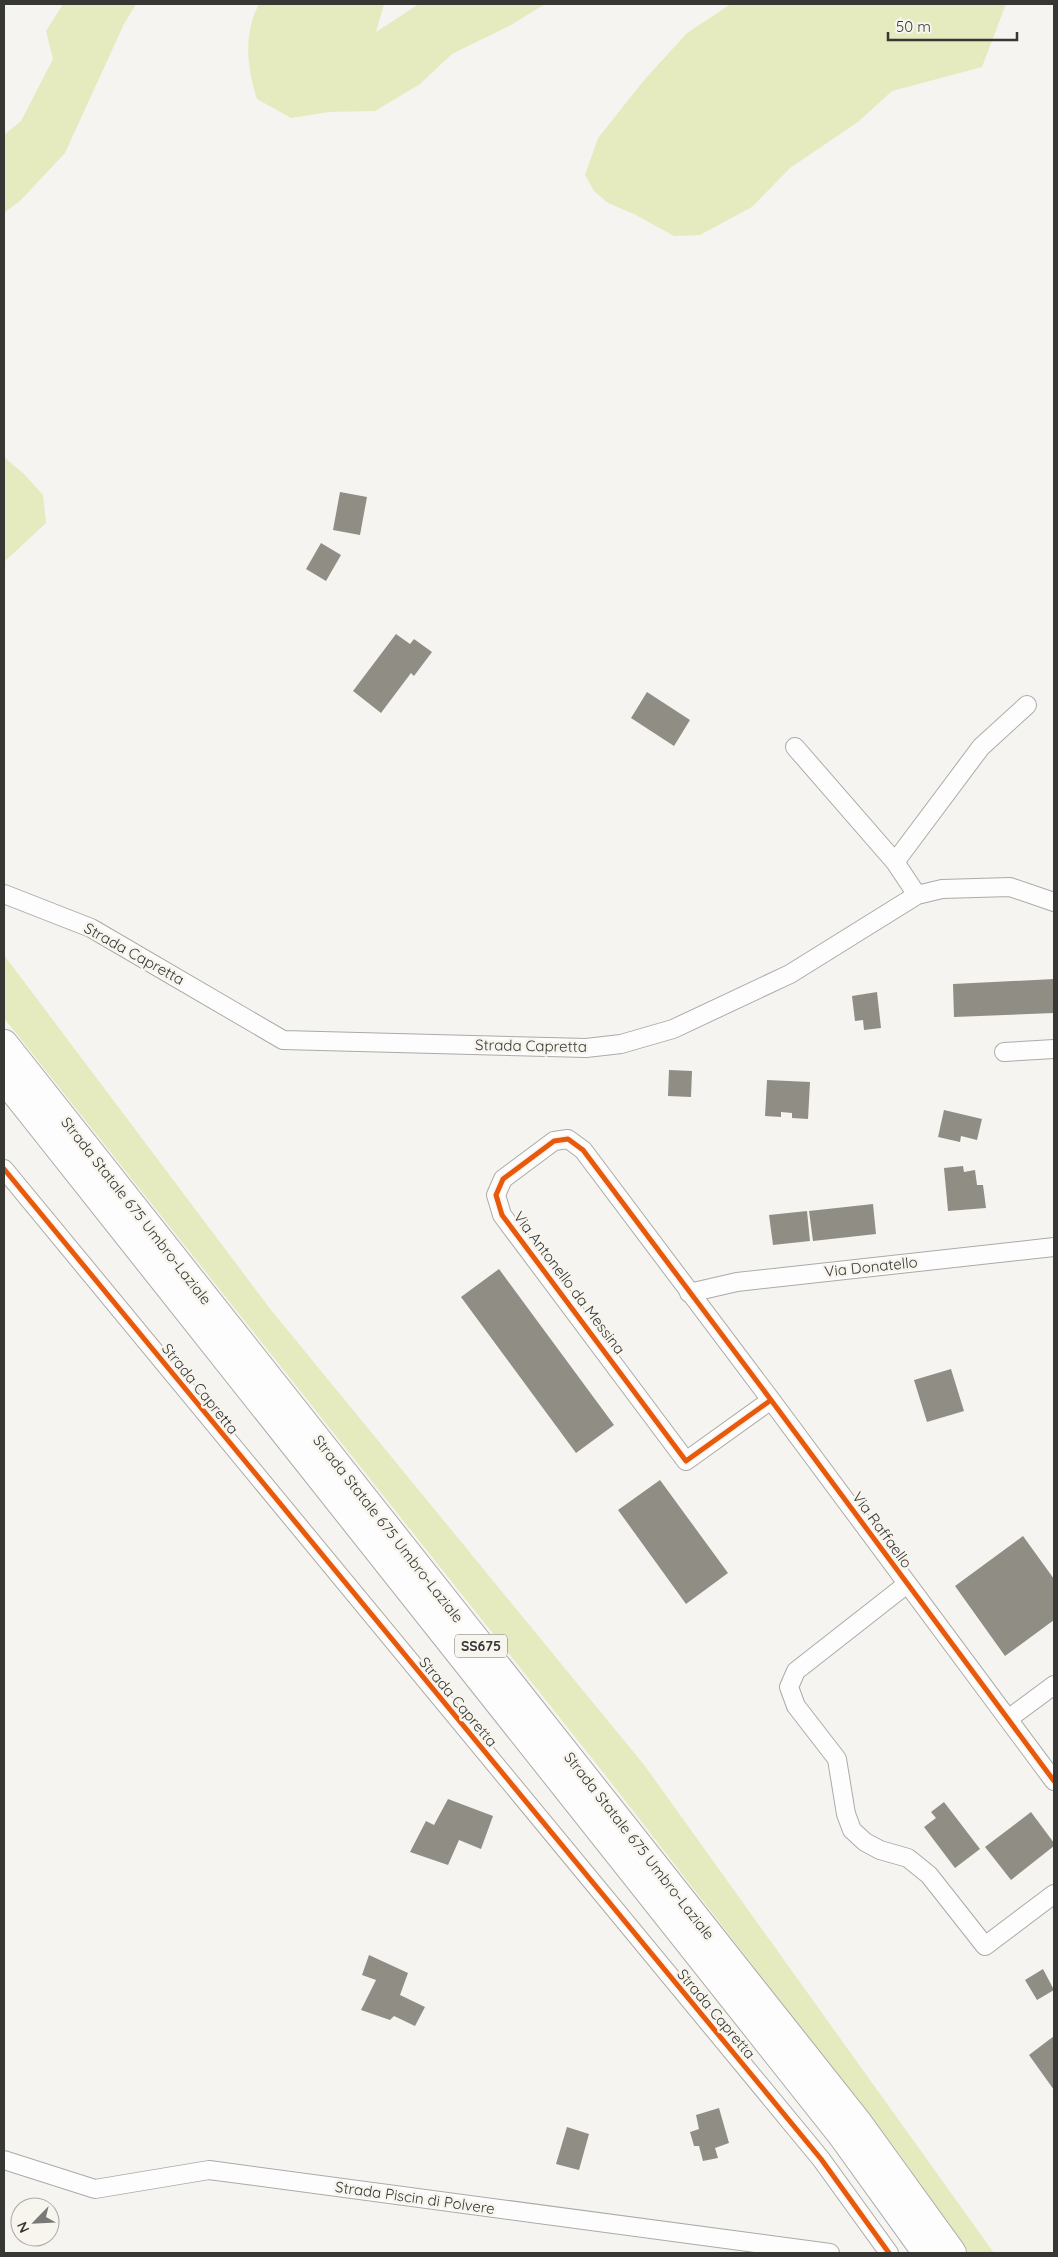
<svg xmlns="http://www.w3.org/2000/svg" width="1058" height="2257" viewBox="0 0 1058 2257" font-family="Quicksand,sans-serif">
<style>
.green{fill:#e6ebbf}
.building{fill:#908e84}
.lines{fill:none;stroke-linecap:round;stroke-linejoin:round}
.street-casing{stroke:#abaaa7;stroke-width:20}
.highway-casing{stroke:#abaaa7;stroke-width:30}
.street{stroke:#fefdfd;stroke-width:18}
.highway{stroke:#fefdfd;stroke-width:28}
.cycleway-casing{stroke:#f7f5ee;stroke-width:8}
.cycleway{stroke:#e8590c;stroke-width:5}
.labels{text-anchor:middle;stroke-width:5;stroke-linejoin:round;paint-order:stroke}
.shield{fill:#f7f5ee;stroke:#71706c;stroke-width:1}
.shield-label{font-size:14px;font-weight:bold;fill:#373734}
.street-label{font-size:15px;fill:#373734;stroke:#f7f5ee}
</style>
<rect width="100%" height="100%" fill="#f5f4f0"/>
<path class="green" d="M63,4H136L124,24L65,153L21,200L4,213V135L21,121L53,59L46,31Z
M259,4H384L376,32L419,4H545L511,25L452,54L420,84L375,111L329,112L291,118L257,99C247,68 243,34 259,4Z
M731,4H1006L982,67L892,91L858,122L790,168L752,207L700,235L674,236L634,214L608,203L594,191L585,175L598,138L645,79L687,33Z
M4,457L24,474L43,495L46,523L4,562Z
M4,955L271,1310L645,1766L994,2253H966L900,2155L606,1776L4,1018Z"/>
<path class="building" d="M340,492L367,497L360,535L333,530Z
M321,543L341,555L326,581L306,569Z
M396,634L410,644L414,639L432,652L414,676L411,673L381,713L353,691Z
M647,692L690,720L674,746L631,718Z
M1054,979V1013L954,1017L953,984Z
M877,992L881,1028L864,1030L863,1020L855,1021L852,996Z
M669,1070L692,1071L691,1097L668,1096Z
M767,1080L810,1082L808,1119L792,1118V1113L781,1112V1117L765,1116Z
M944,1110L982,1119L977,1140L961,1136L960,1142L938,1137Z
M963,1166L964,1172L975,1170L977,1185H983L986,1208L948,1211L944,1168Z
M873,1204L876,1234L813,1241L809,1211Z
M807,1211L810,1241L773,1245L769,1215Z
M499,1269L614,1425L576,1453L461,1297Z
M951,1369L964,1411L927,1422L914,1380Z
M660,1480L728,1573L686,1604L618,1510Z
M1023,1536L1054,1579V1620L1005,1656L955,1586Z
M448,1799L493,1816L481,1849L459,1840L448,1865L410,1852L426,1821L434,1825Z
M944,1802L980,1849L955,1868L924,1827L936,1818L931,1812Z
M1031,1812L1054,1843V1846L1011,1880L985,1847Z
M369,1955L408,1973L400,1995L425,2007L415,2026L394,2016L390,2020L361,2010L376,1980L362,1975Z
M1043,1969L1054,1990L1037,2000L1025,1980Z
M1054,2036V2090L1029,2055Z
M719,2108L729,2143L715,2148L718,2158L703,2161L699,2146H694L690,2132L699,2129L696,2115Z
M567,2127L589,2134L579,2170L556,2164Z"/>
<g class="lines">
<defs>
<path id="street" d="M795,747L895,862L917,895
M895,862L981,747L1027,705
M4,894L91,928L283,1040L586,1048L621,1044L673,1029L790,974L917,895L942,889L1010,887L1054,902
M1004,1052L1054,1049
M4,1169L821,2159L889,2253
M689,1293L737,1282L1054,1247
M771,1400L686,1461L502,1215L496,1195L503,1179L554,1141L568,1139L583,1150L771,1400L1054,1781
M907,1584L796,1671L789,1687L796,1706L837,1759L846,1814L852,1830L865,1842L880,1850L908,1858L929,1875L985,1946L1054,1894
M1008,1719L1054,1685
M4,2160L95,2189L209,2170L830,2253"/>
<path id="highway" d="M4,1044L858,2123L952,2253
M4,1078L842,2135L927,2253"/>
</defs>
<use href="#street" class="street-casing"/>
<use href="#highway" class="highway-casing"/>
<use href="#street" class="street"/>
<use href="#highway" class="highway"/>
<defs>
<path id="cycleway" d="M4,1169L821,2159L889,2253
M771,1400L686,1461L502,1215L496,1195L503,1179L554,1141L568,1139L583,1150L771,1400L1054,1781"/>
</defs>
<use href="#cycleway" class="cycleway-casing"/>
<use href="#cycleway" class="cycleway"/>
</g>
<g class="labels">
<rect class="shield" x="455" y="1634.5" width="52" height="23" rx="4"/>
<g class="shield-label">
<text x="481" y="1651">SS675</text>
</g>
<g class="street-label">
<text transform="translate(134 954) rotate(29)" y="5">Strada Capretta</text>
<text transform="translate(531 1046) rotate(1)" y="5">Strada Capretta</text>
<text transform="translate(136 1211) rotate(52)" y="5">Strada Statale 675 Umbro-Laziale</text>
<text transform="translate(871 1267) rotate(-6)" y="5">Via Donatello</text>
<text transform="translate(569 1283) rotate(53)" y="5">Via Antonello da Messina</text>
<text transform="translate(200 1389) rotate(51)" y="5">Strada Capretta</text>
<text transform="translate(388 1529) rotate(52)" y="5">Strada Statale 675 Umbro-Laziale</text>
<text transform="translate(882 1530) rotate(54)" y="5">Via Raffaello</text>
<text transform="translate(458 1702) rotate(50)" y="5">Strada Capretta</text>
<text transform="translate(639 1846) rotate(52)" y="5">Strada Statale 675 Umbro-Laziale</text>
<text transform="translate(716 2014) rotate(50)" y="5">Strada Capretta</text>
<text transform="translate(415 2198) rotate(8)" y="5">Strada Piscin di Polvere</text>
</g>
</g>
<rect width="1058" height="2257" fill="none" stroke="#373734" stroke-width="10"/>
<g transform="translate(35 2222) rotate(246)"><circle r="24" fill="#f7f5ee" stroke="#aaa9a4"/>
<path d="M0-4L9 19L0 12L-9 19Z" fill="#7a7976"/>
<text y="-8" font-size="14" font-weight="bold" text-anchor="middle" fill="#373734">N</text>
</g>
<path d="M888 32v8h129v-8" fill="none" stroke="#373734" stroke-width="2.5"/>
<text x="896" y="32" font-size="15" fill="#373734" stroke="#f7f5ee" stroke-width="4" paint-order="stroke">50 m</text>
</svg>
